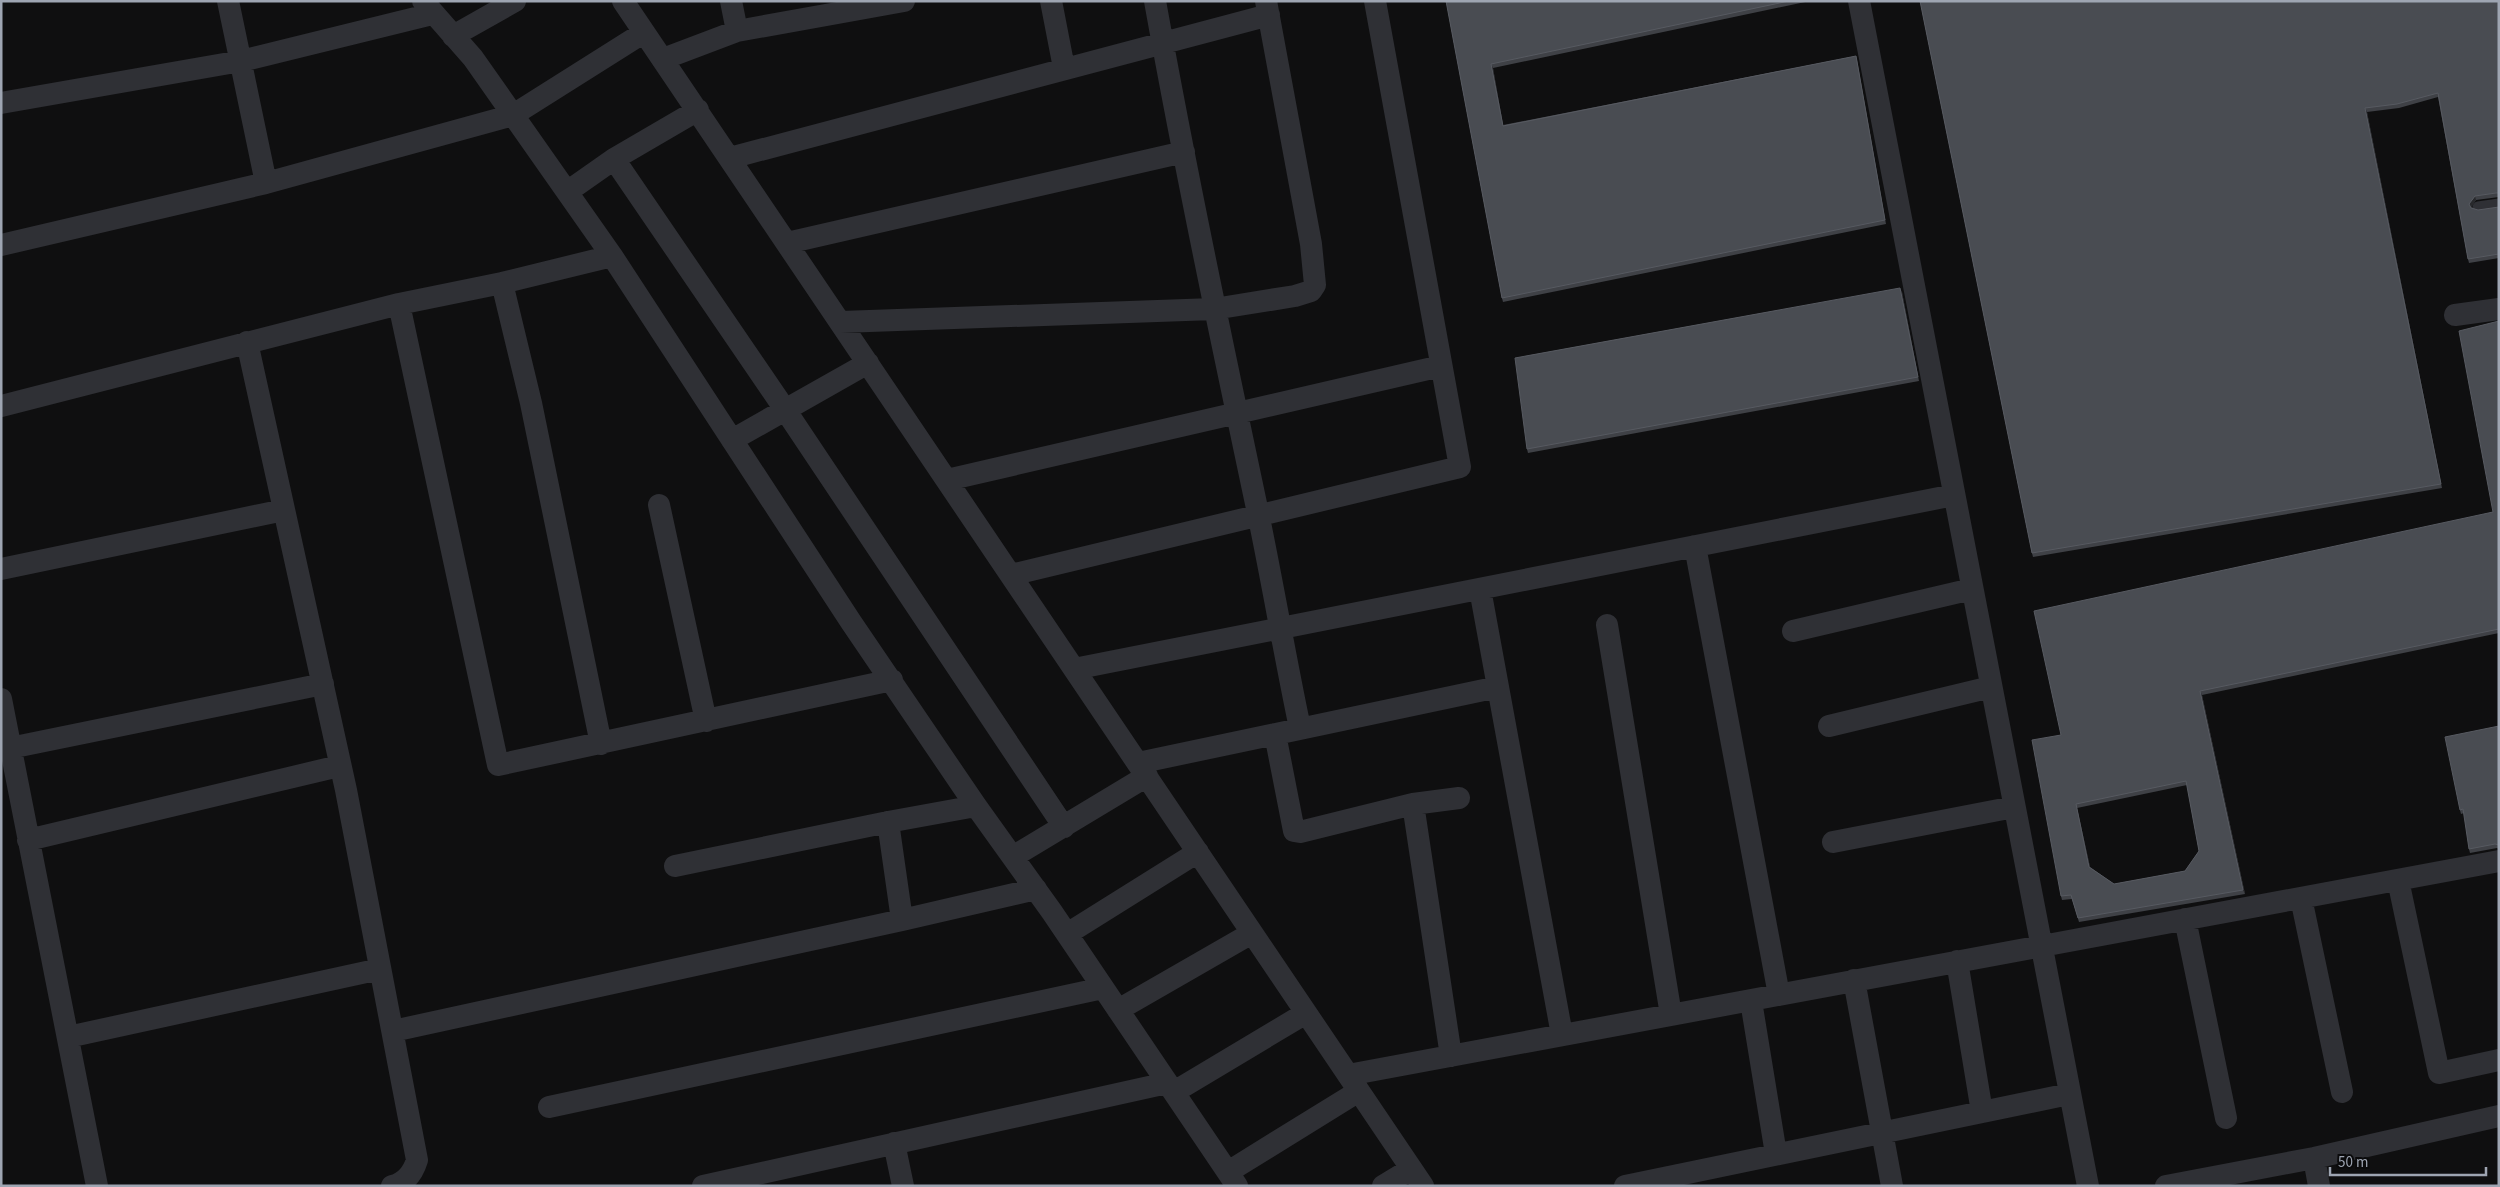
<svg xmlns="http://www.w3.org/2000/svg" width="2500" height="1187" viewBox="0 0 2500 1187" font-family="'Source Sans 3',sans-serif">
<style>
.lines{fill:none;stroke-linecap:round;stroke-linejoin:round}
.service{stroke:#2f3035;stroke-width:11}
.minor{stroke:#2f3035;stroke-width:22}
.wall{fill:#3f4146;fill-rule:evenodd}
.shaded-wall{fill:#28292c}
.building{fill:#494c52;stroke:#575a61;fill-rule:evenodd}
</style>
<rect width="100%" height="100%" fill="#0f0f10"/>
<g class="lines">
<path class="service" d="M2478,207L2499,204"/>
<path class="minor" d="M228,1L266,183
M423,1L473,58L612,256L851,622L976,806L1052,912L1237,1186
M623,1L1423,1186
M731,1L737,31
M1051,1L1064,68
M1155,1C1186,173 1222,343 1258,513C1273,585 1285,657 1300,728
M1859,1L2088,1186
M453,36L515,1
M663,59L737,31L904,1
M1,103L241,61L432,14
M698,110L614,159L786,411L1064,827
M730,158L1269,15
M567,192L614,159
M787,243L1184,152
M1,245L266,183L513,115L643,33
M502,283L531,403L601,744
M399,304L498,765L892,680
M2455,315L2499,309
M841,322L1214,309L1295,296L1311,291L1315,285L1311,244L1266,1
M247,342L346,790L417,1160C413,1173 406,1183 392,1186
M1,406L399,304L502,283L612,256
M732,440L868,363
M947,480L1441,366
M659,505L706,721
M1695,546L1779,995
M1,569L284,510
M1011,575L1460,467L1375,1
M1480,589L1562,1035
M1607,625L1671,1015
M1793,631L1972,589
M1074,669L1954,495
M1,699L97,1186
M1829,726L1991,687
M1275,734L1294,831L1300,832L1413,804L1451,1056
M10,748L323,684
M1138,763L1498,687
M1413,804L1459,798
M888,822L902,920
M28,840L339,766
M1833,842L2014,807
M1014,856L1147,776
M675,866L888,822L976,806
M2398,880L2439,1073L2499,1060
M2301,898L2342,1092
M2185,919L2226,1118
M1067,934L1198,852
M1957,961L1982,1112
M1854,980L1892,1186
M1751,1001L1776,1154
M1118,1010L1252,933
M393,1031L902,920L1036,889
M68,1037L380,969
M1348,1075L2499,861
M1174,1092L1306,1013
M549,1107L1103,988
M894,1143L903,1186
M2314,1158L2319,1186
M1228,1172L1359,1091
M703,1186L1167,1083
M1383,1186L1411,1169
M1625,1186L2069,1094
M2166,1186L2314,1158L2499,1116"/>
</g>
<path class="wall" d="M1446,1H1810L1493,68L1503,125L1856,56L1857,60L1886,224L1503,302L1502,298Z
M1920,1H2499V197L2476,200L2471,207L2478,210L2499,207V258L2469,263L2468,259L2438,97L2399,108L2367,112L2442,488L2033,557L2032,553Z
M1902,292L1919,381L1528,453L1527,449Z
M2499,321V633L2202,695L2245,894L2079,922L2072,899L2062,900L2061,896V735L2493,512ZM2187,785L2199,851L2185,871L2114,884L2090,867L2077,808Z
M2499,726V849L2497,848L2470,853L2469,849L2464,813L2461,814L2460,810Z"/>
<path class="shaded-wall" d="M1856,56L1857,60L1886,224L1885,220Z
M1491,64L1493,68L1504,130L1503,126Z
M2365,108L2367,112L2442,488L2441,484Z
M2475,196L2476,200L2471,208L2469,204Z
M1900,288L1902,292L1919,381L1918,377Z
M2200,691L2202,695L2245,894L2243,890Z
M2076,804L2077,808L2091,871L2089,867Z"/>
<path class="building" d="M1446,1H1789L1491,64L1503,126L1856,56L1885,220L1502,298Z
M1920,1H2499V193H2496L2475,196L2469,204L2471,208L2478,210L2499,207V254L2468,259L2438,93L2397,104L2365,108L2441,484L2032,553Z
M1900,288L1918,377L1527,449L1515,358Z
M2499,321V629L2200,691L2243,890L2078,918L2071,895L2061,896L2032,740L2061,735L2034,611L2493,512L2459,331ZM2186,781L2199,851L2185,871L2114,884L2089,867L2076,804Z
M2499,726V845L2495,844L2469,849L2463,809L2460,810L2445,737Z"/>
<rect width="2500" height="1187" fill="none" stroke="#9ea5b2" stroke-width="5"/>
<path d="M2330 1167v8h156v-8" fill="none" stroke="#9ea5b2" stroke-width="2.5"/>
<text x="2338" y="1167" font-size="15" fill="#9ea5b2" stroke="#0a0a0b" stroke-width="4" paint-order="stroke">50 m</text>
</svg>
